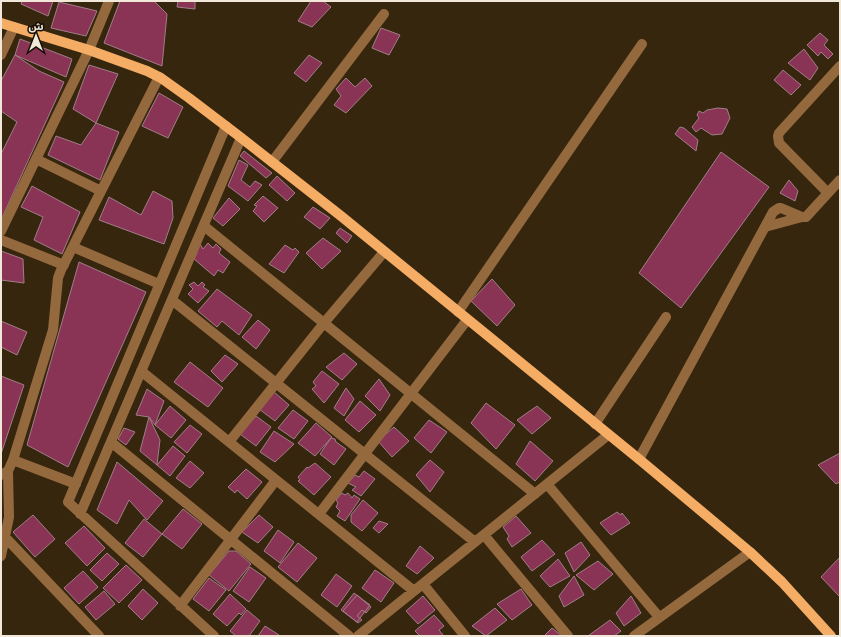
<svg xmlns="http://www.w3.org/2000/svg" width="841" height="637" viewBox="0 0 841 637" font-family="'Roboto Condensed','Noto Sans Arabic',sans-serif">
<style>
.building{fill:#893455;stroke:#a07e88}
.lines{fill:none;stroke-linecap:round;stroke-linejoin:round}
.minor{stroke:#95693e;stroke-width:10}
.major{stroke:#f5ac64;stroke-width:10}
</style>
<rect width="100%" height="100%" fill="#36260e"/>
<path class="building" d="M22,1H53L48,16L21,4Z
M120,1H154L167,14L162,66L104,43Z
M178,1H195V9L177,7Z
M311,1H323L331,7L312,27L298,21Z
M59,2L97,11L86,36L51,28Z
M381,28L400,35L389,55L372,48Z
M820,33L828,40L824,45L833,54L828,59L821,52L818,56L807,45Z
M20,39L72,59L66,77L15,55Z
M804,49L818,68L810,80L788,63Z
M15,55L39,71L64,82L1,220V154L17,122L1,111V81Z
M309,55L322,63L306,82L294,73Z
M89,65L118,74L96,123L73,109Z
M783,70L801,85L791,95L774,80Z
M346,78L355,87L365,78L372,86L346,113L334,105L341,96L336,89Z
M159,93L183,107L168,138L142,126Z
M718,108L727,109L730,118L722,134L712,135L701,128L696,132L692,127L699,118L697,115L699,111L703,113L707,110Z
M96,123L119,132L100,180L48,155L56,136L81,145Z
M680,127L684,128L698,140L696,151L675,134Z
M244,151L272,173L266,178L240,156Z
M721,152L769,187L681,308L639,273Z
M239,160L248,165L241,180L250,187L255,181L262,185L248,201L228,186Z
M277,176L295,193L287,201L269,185Z
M789,180L798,191L795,201L780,193Z
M32,186L80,212L62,254L34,240L43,217L21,207Z
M153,191L172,201L173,218L164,244L99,220L109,197L141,215Z
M263,196L278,208L264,222L253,211L257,206L254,205Z
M229,198L240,209L223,226L213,218Z
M313,207L330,218L320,229L304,217Z
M340,228L352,236L347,243L336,233Z
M323,238L341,251L322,269L306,253Z
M208,243L213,248L216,244L221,249L219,253L230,262L223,273L218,270L214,276L194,259L197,253L193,250L200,244L203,249Z
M285,245L293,250L295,248L299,252L284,273L269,264Z
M1,251L23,259L24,283L1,280Z
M79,262L146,292L68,467L27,445Z
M492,279L515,305L497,326L471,301Z
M194,282L198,286L202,282L205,285L203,287L209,291L198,303L188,294L193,289L189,285Z
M217,289L252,315L239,335L222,321L217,327L198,311Z
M258,320L270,330L256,349L242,337Z
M1,321L27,332L17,355L1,347Z
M344,353L357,364L342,380L326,367Z
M225,355L238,364L222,382L211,371Z
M190,362L223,388L208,407L174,382Z
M322,371L339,384L324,403L312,389L316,386L313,382Z
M1,376L24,385L1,454Z
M379,379L390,395L380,411L365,396Z
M346,388L354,399L344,416L334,408Z
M147,389L164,401L155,425L149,417L136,415Z
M274,392L289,405L275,421L259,409Z
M360,401L376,415L359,432L345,420Z
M486,403L515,425L496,449L471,423Z
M170,406L186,420L171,438L155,425Z
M537,406L551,418L532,434L517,420Z
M293,410L308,421L294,439L278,428Z
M256,416L271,427L256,446L240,434Z
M149,417L160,440L157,465L140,451Z
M429,420L447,432L431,453L414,438Z
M316,423L332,437L315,456L298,443Z
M190,425L202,434L187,453L174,442Z
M394,427L409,441L392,457L378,441Z
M124,428L135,432L126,445L118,439Z
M274,431L294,444L275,462L260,452Z
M331,438L335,439L336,442L346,449L334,465L320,454Z
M530,441L553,461L535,481L516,464Z
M173,446L185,456L170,476L157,465Z
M840,453V482L836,484L818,465Z
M430,460L444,472L430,492L416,475Z
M190,461L204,473L190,488L176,478Z
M117,462L163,501L147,520L129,500L117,524L97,510Z
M315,463L331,477L314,495L298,481L300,480L298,477L307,467L308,468Z
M246,469L262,482L247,499L237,490L235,493L228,487Z
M364,471L375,479L361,496L352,490L356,487L348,483L355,475L359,477Z
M342,493L345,495L348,493L352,498L354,495L360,499L345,521L337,516L340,511L336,507L338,503L336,500Z
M363,500L378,513L362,531L351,522V515Z
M183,509L202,524L182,549L162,534Z
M617,512L621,515L622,513L630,523L611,535L600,523Z
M33,515L55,539L35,557L13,532Z
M259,515L273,527L258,543L242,532Z
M516,516L531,533L512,547L507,539L509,536L503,527Z
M144,519L162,534L143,557L125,543Z
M379,521L388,524L379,533L373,528Z
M84,526L105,548L87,566L65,543Z
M278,530L294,542L280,563L264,551Z
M542,540L555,554L532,571L521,557Z
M581,542L590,555L574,572L565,553Z
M298,543L317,558L297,582L278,567Z
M420,546L434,558L417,574L406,566Z
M229,551H236L251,564L229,591L209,575Z
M107,553L119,564L102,581L90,570Z
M840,557V597L821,577Z
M558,559L570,576L550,587L540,576Z
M598,561L613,574L594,590L576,575Z
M126,565L142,580L119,603L103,588Z
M250,567L266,578L249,602L233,591Z
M375,570L394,583L381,602L362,588Z
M83,571L98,587L79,604L64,588Z
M336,574L352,586L337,607L321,595Z
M574,576L584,595L564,607L559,596Z
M209,578L226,590L209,611L193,599Z
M143,589L158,603L142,620L128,606Z
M521,589L532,605L512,620L497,604Z
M104,591L115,604L96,620L85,607Z
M354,593L370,605L357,622L341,610Z
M230,594L246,609L241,615L239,613L227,626L213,614Z
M357,595L371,607L366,613L362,610L357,616L362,620L358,623L343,611Z
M423,596L435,610L418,624L406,611Z
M631,596L641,613L624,626L616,613Z
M495,608L507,620L486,636L472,626Z
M247,610L260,621L249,636H236L230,631Z
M434,615L444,626L439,630L443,635L441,636H420L415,631Z
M610,620L621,631L614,636H588Z
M265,626L279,635V636H258Z
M552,628L562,636H544Z"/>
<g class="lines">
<path class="minor" d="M1,55L14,27
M36,159L101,191
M272,162L384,14
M828,193L779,143L778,136L779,133L840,66
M204,226L535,494
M765,227L802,217
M1,231L89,50L109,1
M1,240L64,265
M73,247L159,284
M172,300L475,542
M458,312L642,44
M141,371L414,591
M595,424L666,317
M111,442L349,636
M229,442L324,323L384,252
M639,459L773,212L779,208H781L802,217H806L840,180
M13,460L76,484
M1,475L8,471L13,460L53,330L58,278L61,270L159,77
M547,484L659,617
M80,514L241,138
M319,514L467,320
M484,535L568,636
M5,537L99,636
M1,556L9,517L8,471
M423,584L465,636
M180,606L276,480
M214,636L68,502L226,126
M358,636L608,435
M634,636L750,552"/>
<path class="major" d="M1,23L89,50L147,71L161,78L189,98L235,133L341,216L639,459L750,552L782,582L831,636"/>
</g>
<rect width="841" height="637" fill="none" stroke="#f2e8da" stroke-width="4"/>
<g transform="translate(36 36)" stroke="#171007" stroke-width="3" paint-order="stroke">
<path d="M0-3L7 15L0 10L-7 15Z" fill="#f2e8da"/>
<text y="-6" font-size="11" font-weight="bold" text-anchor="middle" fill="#f2e8da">ش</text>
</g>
</svg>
